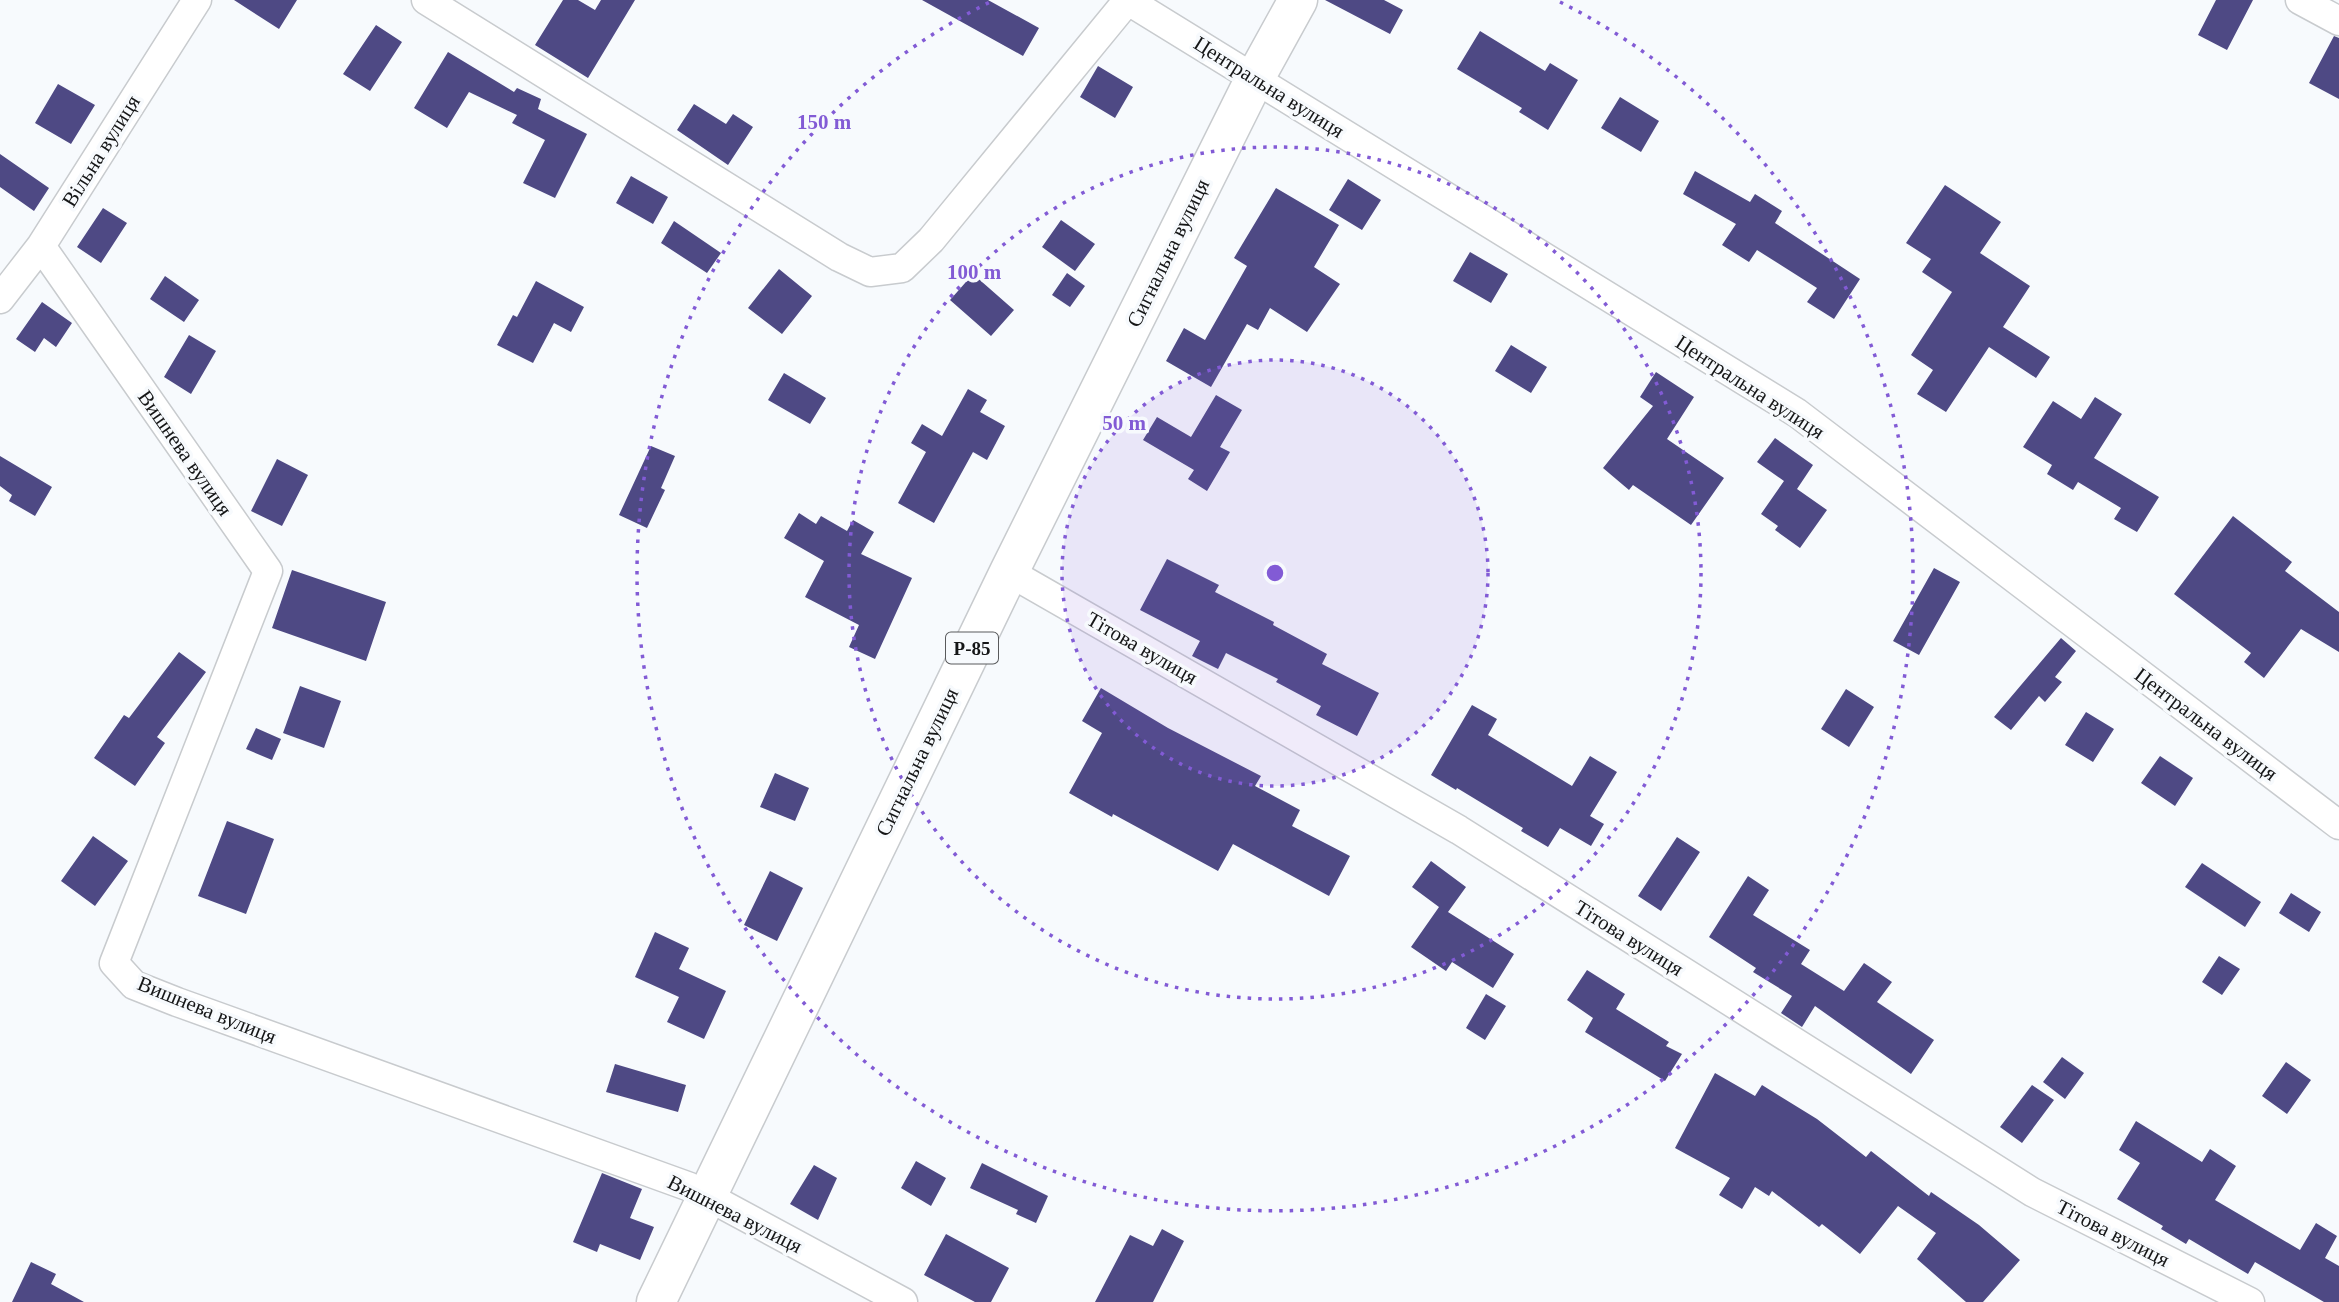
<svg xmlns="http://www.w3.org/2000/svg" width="2339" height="1302" viewBox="0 0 2339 1302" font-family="'Times New Roman',serif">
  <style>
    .building { fill: #4e4984 }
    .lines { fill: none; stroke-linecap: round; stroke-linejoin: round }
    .street-casing { stroke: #c8cbce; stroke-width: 31 }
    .primary-casing { stroke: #c8cbce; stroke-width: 41 }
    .street { stroke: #fff; stroke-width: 28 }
    .primary { stroke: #fff; stroke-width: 38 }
    .ring { fill: none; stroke: #825bd5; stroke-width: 3.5; stroke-dasharray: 3.5 7 }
    .labels { text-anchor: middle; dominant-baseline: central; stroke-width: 7; stroke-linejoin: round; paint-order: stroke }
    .shield { fill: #f7fafd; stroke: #595a5c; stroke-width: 2 }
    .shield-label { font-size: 19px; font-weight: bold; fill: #151617 }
    .street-label { font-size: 21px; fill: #151617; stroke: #f7fafd }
    .centre { fill: #825bd5; stroke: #f7fafd; stroke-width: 3.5 }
    .ring-label { font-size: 21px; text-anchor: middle; font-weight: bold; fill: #825bd5; stroke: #f7fafd; stroke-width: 7; stroke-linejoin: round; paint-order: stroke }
  </style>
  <rect width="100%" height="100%" fill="#f7fafd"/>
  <path class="building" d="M234,0H297L279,29Z
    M563,0H578L595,10L601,0H635L588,78L535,45Z
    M922,0H988L1039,28L1023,56Z
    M1325,0H1384L1403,10L1390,34Z
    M2216,0H2253L2227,50L2198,35Z
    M376,25L402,42L370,91L343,74Z
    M1480,31L1545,71L1550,63L1578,80L1548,130L1519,112L1522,108L1457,69Z
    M2334,36L2339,38V99L2309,83Z
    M448,52L514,92L517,88L541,99L538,109L587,134L555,198L523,183L545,140L512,123L517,115L469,92L447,128L414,108Z
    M1098,66L1133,87L1115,118L1080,97Z
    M58,84L95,105L71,144L35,123Z
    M1620,97L1659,121L1641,152L1601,128Z
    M694,104L726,124L733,114L753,127L728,165L677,130Z
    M0,154L49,188L34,211L0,187Z
    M1695,171L1750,202L1755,194L1782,211L1775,223L1860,279L1834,319L1807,302L1817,288L1757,250L1749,262L1722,245L1736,224L1683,194Z
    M631,176L668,197L653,224L616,203Z
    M1348,179L1381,200L1362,230L1329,210Z
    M1945,185L2001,222L1980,253L2030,286L2003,327L2050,357L2036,378L1989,347L1946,412L1917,394L1933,370L1911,355L1952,292L1922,272L1931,259L1906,243Z
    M1276,188L1339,225L1314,267L1340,284L1307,332L1270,308L1258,330L1247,324L1211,387L1166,361L1184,328L1205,340L1247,266L1234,258Z
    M103,208L127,223L101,263L77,247Z
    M1061,220L1095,244L1075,271L1042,247Z
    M674,221L721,253L707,273L661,243Z
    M1470,252L1508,274L1491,303L1453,281Z
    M779,269L812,296L782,334L748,308Z
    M1067,273L1085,286L1070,307L1052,295Z
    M973,274L1014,310L991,336L950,300Z
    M165,276L199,300L184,322L150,299Z
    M536,281L584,307L571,332L554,323L533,363L497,345L513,315L517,317Z
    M42,302L72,323L56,347L44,338L35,352L16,339Z
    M189,335L216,351L191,394L164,377Z
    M1511,345L1547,367L1531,393L1495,371Z
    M1656,372L1694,397L1667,439L1724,478L1691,525L1633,485L1629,490L1603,468L1653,406L1640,397Z
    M784,373L826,398L810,424L768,400Z
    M968,389L987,400L980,412L1005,426L987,460L973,452L934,523L898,503L926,452L911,443L922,424L942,436Z
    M1216,395L1242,410L1220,447L1230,452L1207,491L1188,479L1194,470L1143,440L1157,417L1191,437Z
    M2095,397L2122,414L2094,458L2159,497L2137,532L2114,519L2121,508L2078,482L2073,490L2047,474L2052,465L2023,447L2053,401L2081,419Z
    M1775,438L1813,465L1797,489L1827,510L1800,548L1775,530L1778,526L1761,514L1784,481L1757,462Z
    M651,446L675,456L661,488L665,490L647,528L619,515Z
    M0,456L52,487L35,516L9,501L12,495L0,486Z
    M277,459L308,475L282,526L251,511Z
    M799,513L816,524L821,516L847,531L853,520L874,532L861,554L912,578L875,659L849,647L859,625L805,597L824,561L784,538Z
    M2233,516L2292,562L2285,571L2339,612V652L2301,629L2264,678L2244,662L2251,653L2174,594Z
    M1167,559L1219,585L1215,592L1274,622L1273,625L1327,654L1322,664L1379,693L1357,736L1316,715L1321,706L1276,682L1278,679L1226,653L1218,669L1192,656L1200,641L1140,610Z
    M1934,568L1960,582L1919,655L1893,641Z
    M292,570L386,602L366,661L272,628Z
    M2061,638L2076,651L2055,677L2062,682L2045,702L2039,696L2011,730L1994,717Z
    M179,652L206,672L157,737L165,743L135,786L94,758L124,715L129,718Z
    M300,686L341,701L324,748L283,733Z
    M1101,688L1168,728L1261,776L1255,786L1300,810L1292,826L1350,856L1329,896L1233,844L1218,871L1113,814L1112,817L1069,793L1102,733L1082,721Z
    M1846,689L1874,707L1849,747L1821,729Z
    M1472,705L1497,719L1488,735L1572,786L1590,756L1617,772L1590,816L1604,824L1591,846L1560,828L1548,847L1521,831L1523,828L1457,788L1456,790L1431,775Z
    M2086,712L2114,729L2093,762L2065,745Z
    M256,728L281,739L272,760L246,749Z
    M2160,756L2193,778L2175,806L2141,783Z
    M775,773L809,788L795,821L760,807Z
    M227,821L274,839L246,914L198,896Z
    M93,836L128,861L95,906L61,881Z
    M1677,837L1700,852L1661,911L1638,896Z
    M1431,861L1466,887L1448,912L1514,954L1493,988L1452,962L1446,971L1411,947L1439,907L1412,887Z
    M2202,863L2261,902L2245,927L2185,887Z
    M770,871L803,888L777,941L744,925Z
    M1748,876L1769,890L1753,915L1810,950L1801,964L1844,991L1864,963L1892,982L1877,1002L1934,1040L1911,1074L1815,1006L1802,1027L1781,1013L1792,996L1753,972L1756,968L1709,937Z
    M2291,893L2321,912L2309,932L2279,913Z
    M655,932L689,948L679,969L726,991L704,1039L667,1022L679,997L635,977Z
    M2219,956L2240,969L2222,995L2202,982Z
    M1587,970L1625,994L1616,1009L1669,1042L1666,1046L1682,1054L1665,1081L1585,1032L1593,1018L1567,1000Z
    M1486,994L1506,1006L1485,1040L1466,1028Z
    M2062,1057L2084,1073L2065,1099L2043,1082Z
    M2286,1062L2311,1080L2287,1114L2262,1096Z
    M615,1064L686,1085L678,1112L606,1092Z
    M1715,1073L1755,1096L1762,1085L1817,1119L1866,1157L1871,1151L1929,1196L1931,1192L1979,1225L2020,1260L1983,1302H1966L1917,1259L1936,1233L1898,1206L1860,1254L1822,1224L1819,1227L1772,1191L1769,1196L1755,1187L1742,1209L1719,1195L1730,1178L1675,1148Z
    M2032,1085L2054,1100L2022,1143L2000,1127Z
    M2136,1121L2202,1162L2210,1149L2236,1166L2215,1200L2300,1250L2316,1223L2337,1236L2325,1258L2339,1266V1302H2324L2255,1262L2248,1274L2189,1239L2186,1244L2161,1229L2163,1226L2117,1199L2140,1163L2119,1150Z
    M916,1161L946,1178L931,1206L901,1188Z
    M982,1163L1048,1196L1036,1223L1016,1214L1018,1210L970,1188Z
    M814,1165L837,1178L818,1220L790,1204Z
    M602,1173L642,1189L630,1218L654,1227L640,1260L600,1244L597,1252L573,1242Z
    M1162,1229L1184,1241L1153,1302H1095L1130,1235L1153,1246Z
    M946,1234L1009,1268L991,1302H975L924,1275Z
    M31,1262L56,1274L51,1284L84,1302H12Z"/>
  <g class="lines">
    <defs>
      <path id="street" d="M426,0L839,257L870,272L902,268L931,240L1128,0
        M1127,0L1797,413L2339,825
        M2300,0L2339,21
        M41,246L268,571L114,963L134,985L177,1002L690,1187L903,1302
        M0,299L41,246L197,0
        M1009,572L1459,830L2032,1192L2250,1302"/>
      <path id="primary" d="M656,1302L1009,572L1255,78L1298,0"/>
    </defs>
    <use href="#street" class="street-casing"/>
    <use href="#primary" class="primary-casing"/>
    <use href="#street" class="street"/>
    <use href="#primary" class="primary"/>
  </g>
  <circle cx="1275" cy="573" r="213" fill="#825bd5" fill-opacity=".12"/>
  <g class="ring">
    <circle cx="1275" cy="573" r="213"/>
    <circle cx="1275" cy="573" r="426"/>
    <path d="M1560 2A638 638 0 1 1 990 2"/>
  </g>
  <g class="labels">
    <rect class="shield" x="946" y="632.5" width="52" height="31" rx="5"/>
    <g class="shield-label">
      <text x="972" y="648">Р-85</text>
    </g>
    <g class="street-label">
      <text transform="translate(1269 87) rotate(32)">Центральна вулиця</text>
      <text transform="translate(101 151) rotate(-58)">Вільна вулиця</text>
      <text transform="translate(1168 253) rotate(-64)">Сигнальна вулиця</text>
      <text transform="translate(1750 387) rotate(33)">Центральна вулиця</text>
      <text transform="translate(185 453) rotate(55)">Вишнева вулиця</text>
      <text transform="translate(1142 648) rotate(30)">Тітова вулиця</text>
      <text transform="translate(2206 724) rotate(37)">Центральна вулиця</text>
      <text transform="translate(917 762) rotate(-64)">Сигнальна вулиця</text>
      <text transform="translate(1629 938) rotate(32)">Тітова вулиця</text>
      <text transform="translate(207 1010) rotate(22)">Вишнева вулиця</text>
      <text transform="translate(735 1214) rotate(27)">Вишнева вулиця</text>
      <text transform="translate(2113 1233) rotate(27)">Тітова вулиця</text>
    </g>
  </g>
  <circle cx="1275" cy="573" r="10" class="centre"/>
  <g class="ring-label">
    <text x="824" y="129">150 m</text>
    <text x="974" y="279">100 m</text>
    <text x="1124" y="430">50 m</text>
  </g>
</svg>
